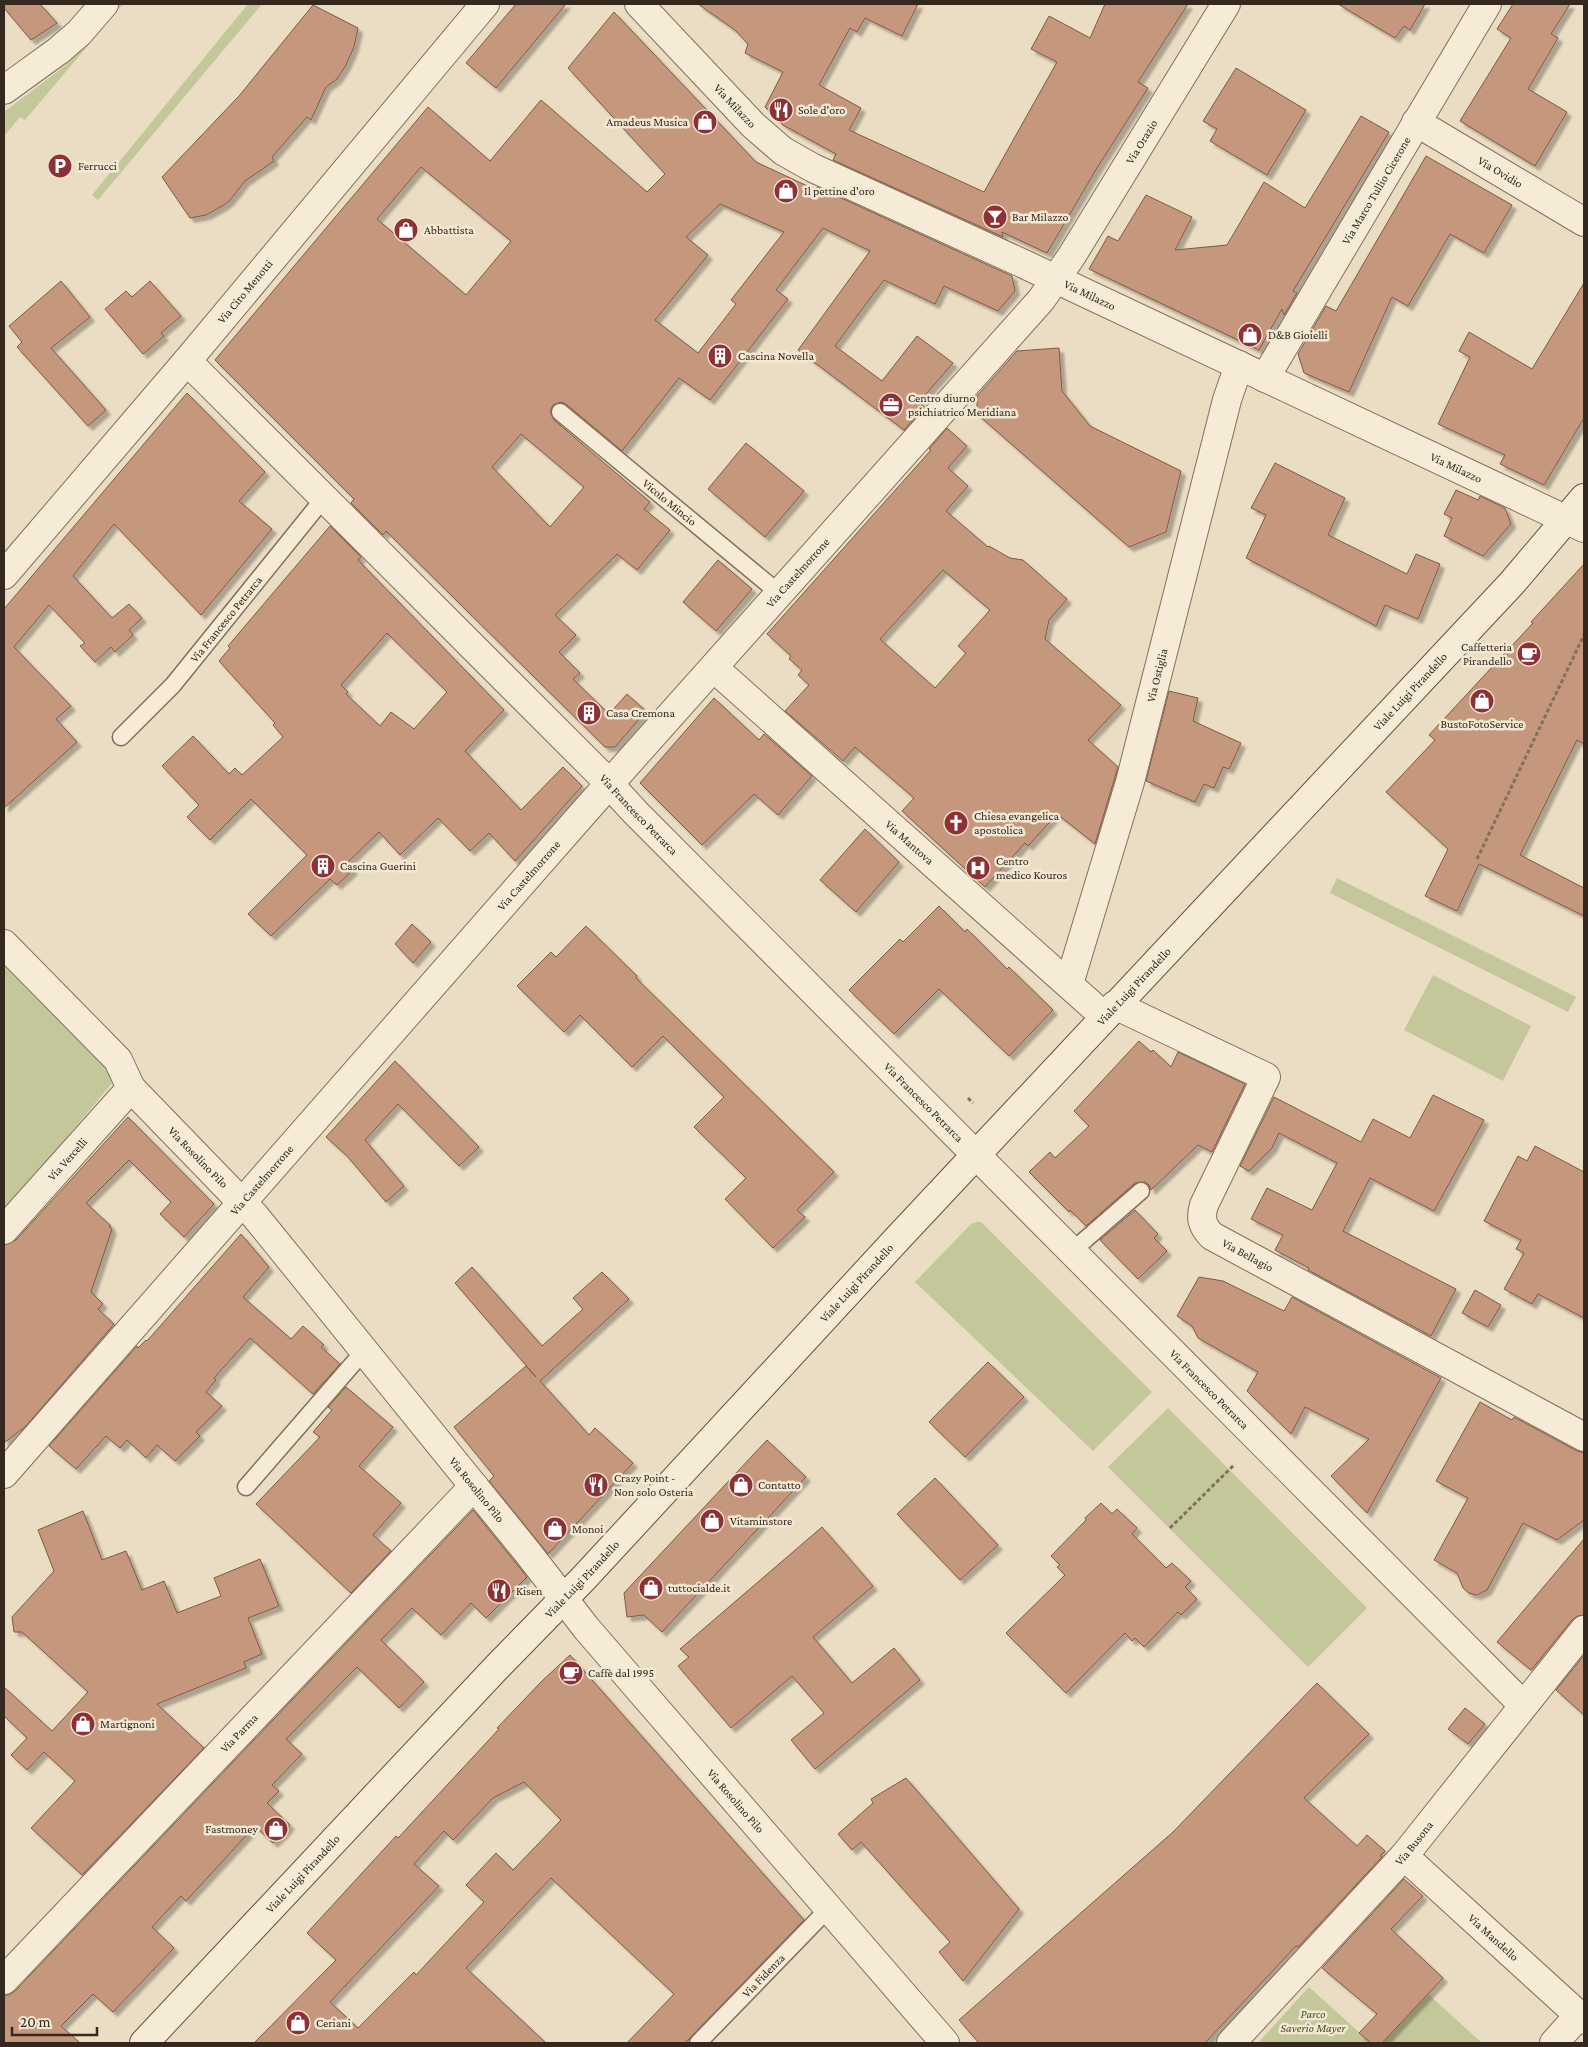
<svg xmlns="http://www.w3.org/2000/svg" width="1588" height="2047" viewBox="0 0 1588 2047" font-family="'Crimson Pro',serif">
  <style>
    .green { fill: #c4c799 }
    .building { fill: #c5977d; stroke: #805944; fill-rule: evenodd; filter: url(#shadow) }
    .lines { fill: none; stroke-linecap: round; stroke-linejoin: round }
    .lane-casing { stroke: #836f5c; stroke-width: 19 }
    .street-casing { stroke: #836f5c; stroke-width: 30 }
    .secondary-casing { stroke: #65503f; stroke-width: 30 }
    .path { stroke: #836f5c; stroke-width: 3; stroke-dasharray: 4 2.5; stroke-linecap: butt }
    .lane { stroke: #f6ebd6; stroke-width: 16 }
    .street { stroke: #f6ebd6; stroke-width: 28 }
    .secondary { stroke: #f6ebd6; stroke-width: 28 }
    .labels { text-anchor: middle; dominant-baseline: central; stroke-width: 5; stroke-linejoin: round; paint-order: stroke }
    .street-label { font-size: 12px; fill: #34281f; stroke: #f2e8d3 }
    .poi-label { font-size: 12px; fill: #34281f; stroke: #f2e8d3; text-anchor: start }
    .park-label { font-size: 12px; font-style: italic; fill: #474f27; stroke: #f2e8d3 }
  </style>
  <defs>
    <filter id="shadow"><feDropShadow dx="4.5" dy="4.5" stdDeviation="1" flood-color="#0004"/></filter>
  </defs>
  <rect width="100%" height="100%" fill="#eaddc4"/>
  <path class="green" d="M118,4H123L25,120L20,117L4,136V112L66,65Z
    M248,4H262L98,200L92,195Z
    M1337,878L1576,997L1568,1012L1330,893Z
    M4,956L110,1063L113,1082L4,1213Z
    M1433,975L1531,1026L1503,1081L1404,1030Z
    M977,1222H981L1152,1392L1093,1451L915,1282L971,1224Z
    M1168,1408L1367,1608L1308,1667L1108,1467Z
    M1309,1987L1371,2043H1258Z
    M1428,1994L1482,2043H1382Z"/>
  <path class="building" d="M4,4H40L57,23L31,40L4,8Z
    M516,4H566L496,88L466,63Z
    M698,4H918L902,36L865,18L857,32L850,28L819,85L861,108L849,130L984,192L1057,62L1031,49L1049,16L1090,38L1105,4H1188L1138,82L1148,88L1097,168L1047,253L1002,232L1003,237L833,160L836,154L783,125L765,107L783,72L745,53L748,44L735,30Z
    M1338,4H1425L1410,30L1404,26L1395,38Z
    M1513,4H1570L1551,34L1558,38L1528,89L1567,112L1535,166L1460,121L1511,38L1497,29Z
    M313,5L358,28L354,47L346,65L337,79L326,87L311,120L307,117L272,157L274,161L245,181L230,200L224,205L206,215L190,218L162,177L239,96Z
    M614,12L756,162L816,190L817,187L1012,276L1015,291L998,311L944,286L935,304L884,280L874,293L835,346L882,381L917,336L953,363L919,402L924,407L904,430L798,350L870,251L823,228L776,290L788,299L710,400L679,378L622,451L566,404L561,402L553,405L550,411L554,420L650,502L644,509L670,530L637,570L617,554L555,615L576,635L559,652L580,673L573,679L609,714L627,694L646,711L615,747H605L386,531L383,535L351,503L354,499L215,360L428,107L490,161L541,100L647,192L665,174L568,68ZM421,167L511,241L466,295L377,219ZM720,204L784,232L731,300L736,304L698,353L655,320L708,255L686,237ZM521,434L584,487L550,527L492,467Z
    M1236,68L1306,110L1267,175L1210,141L1217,129L1203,121Z
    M1361,116L1389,132L1293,291L1297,293L1284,315L1282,309L1259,350L1089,269L1108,236L1118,241L1146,195L1192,217L1175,250L1227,245L1264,182L1305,208Z
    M1426,156L1512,205L1484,253L1450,234L1408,306L1392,297L1349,392L1304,373L1298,354L1326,306L1336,311Z
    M61,281L90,317L51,348L106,410L88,426L17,347L22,342L9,326Z
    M150,281L181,316L161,333L164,336L143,354L105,309L126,291L132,297Z
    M1584,283V418L1544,485L1500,464L1505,455L1438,424L1470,357L1459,351L1469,332L1532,369Z
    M1059,348L1062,391L1090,426L1181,471L1166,532L1129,547L977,414V396L1017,351Z
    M187,393L265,472L239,501L272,529L201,615L114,524L73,576L112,618L129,604L142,618L129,630L133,635L115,652L111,647L95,662L80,646L85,643L49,605L14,647L71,706L56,719L77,742L4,808V609Z
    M947,428L967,446L948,468L968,486L946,511L988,547L989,546L1010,558L1023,560L1067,599L1049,620L1045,639L1121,705L1088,740L1118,767L1095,844L1057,814L1028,846L1025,843L985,887L902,811L914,798L855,747L843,761L785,711L809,685L798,675L802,670L789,659L791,656L767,634L931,450L929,449ZM943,570L990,610L958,646L966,653L935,688L880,639Z
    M746,443L804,491L765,537L708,489Z
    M1275,463L1345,498L1328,535L1407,574L1416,554L1440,564L1418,619L1385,605L1376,626L1246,558L1266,515L1251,508Z
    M1456,490L1478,500L1480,496L1505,508L1511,524L1483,556L1444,536L1452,518L1444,514Z
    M330,526L361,557L358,560L504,710L465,751L521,810L563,767L582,786L515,861L489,833L470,851L438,818L400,855L379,832L347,863L353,870L337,885L330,879L271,936L248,914L307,855L251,799L210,840L187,817L199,805L162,766L193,736L229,774L235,768L242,775L283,737L273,725L275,723L219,661L230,648L228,646ZM387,633L447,692L414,729L391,712L380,726L346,694L348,692L341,685Z
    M718,560L752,589L716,631L683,602Z
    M1584,564V744L1577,740L1520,855L1584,888V916L1479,864L1457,911L1425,896L1448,849L1386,792L1435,740L1429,735L1533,623L1531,622Z
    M1169,691L1198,698L1193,721L1241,743L1229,769L1223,767L1214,788L1204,784L1195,802L1146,781Z
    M714,698L759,740L764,734L812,776L778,815L754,794L702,845L640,783Z
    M865,829L899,862L856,912L820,880Z
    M939,906L965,932L967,929L1007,969L1009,967L1053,1010L1009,1056L939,989L894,1034L849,990L900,939L903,942Z
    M412,924L431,942L413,963L395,944Z
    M586,926L637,976L636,978L834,1172L797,1210L805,1217L773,1248L725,1199L746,1178L694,1127L724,1097L663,1036L632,1067L580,1015L564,1032L517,986L551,952L556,957Z
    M1139,1041L1151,1052L1153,1050L1171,1067L1178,1052L1245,1084L1212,1152L1198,1145L1151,1190L1149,1185L1145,1182L1135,1183L1086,1226L1070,1210L1069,1212L1029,1172L1050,1152L1055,1158L1089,1126L1074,1111Z
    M395,1061L479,1147L459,1166L398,1104L365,1140L404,1186L386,1202L347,1156L326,1137Z
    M1433,1095L1484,1120L1434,1211L1370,1178L1343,1231L1456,1289L1431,1336L1308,1270L1309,1268L1275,1250L1283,1235L1251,1219L1267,1188L1312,1210L1337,1163L1279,1133L1272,1148L1249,1171L1240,1166L1274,1097L1361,1142L1373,1119L1410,1138Z
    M128,1117L214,1204L184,1237L160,1214L171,1202L129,1160L86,1203L111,1226L109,1227L112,1229L91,1292L103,1304L98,1309L114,1324L26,1426L4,1443V1245L16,1240Z
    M1535,1146L1584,1172V1318L1538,1294L1532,1304L1504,1289L1524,1253L1516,1249L1521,1240L1484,1221L1518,1156L1527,1161Z
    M1135,1210L1158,1234L1154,1238L1167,1251L1138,1279L1100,1240Z
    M241,1234L269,1267L243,1297L291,1339L303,1326L324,1345L321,1347L340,1364L313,1394L250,1338L214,1378L216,1380L206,1392L222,1406L196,1432L200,1436L175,1461L157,1445L146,1458L127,1440L120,1448L106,1436L76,1469L49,1446L137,1346L138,1348L146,1340L147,1341Z
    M472,1267L542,1346L583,1309L573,1298L602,1272L629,1299L540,1381L589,1435L595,1428L633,1463L548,1554L489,1481L494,1476L454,1427L526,1366L536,1377L455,1283Z
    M1199,1277L1223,1281L1284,1311L1292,1297L1441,1378L1367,1513L1331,1476L1369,1439L1305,1407L1291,1434L1247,1391L1258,1372L1198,1338L1192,1326L1177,1316Z
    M1475,1290L1501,1305L1488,1327L1462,1313Z
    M988,1362L1024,1397L965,1457L929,1422Z
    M346,1387L393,1427L359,1466L401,1503L373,1535L391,1551L351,1593L256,1504L320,1437L313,1432L332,1410L328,1407Z
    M1480,1402L1512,1420L1514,1417L1577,1451L1584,1453V1520L1557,1540L1523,1523L1487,1590L1477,1595L1469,1593L1463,1588L1457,1573L1434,1560L1468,1498L1436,1481Z
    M767,1440L806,1477L662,1632L644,1615L627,1617L624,1593Z
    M935,1478L998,1545L960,1580L897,1514Z
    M1101,1503L1112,1514L1117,1509L1137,1528L1132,1534L1166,1568L1172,1563L1191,1581L1185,1587L1197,1599L1181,1615L1178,1612L1144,1647L1135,1638L1132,1641L1125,1633L1066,1693L1006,1633L1065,1575L1057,1567L1060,1565L1051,1556L1086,1520L1085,1518Z
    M473,1510L527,1577L486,1618L471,1603L441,1635L412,1608L381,1640L424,1682L399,1708L357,1667L286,1739L302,1754L272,1785L279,1791L267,1803L290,1825L282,1835L273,1843L255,1826L186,1901L181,1896L152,1927L174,1948L113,2012L93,1994L61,2026L80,2043H4V1995H9L15,1991Z
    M83,1511L102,1560L126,1551L142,1590L164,1581L177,1613L221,1596L214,1578L260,1559L279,1606L248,1618L262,1654L244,1662L246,1668L157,1704L204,1748L82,1875L31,1828L75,1781L44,1752L27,1770L11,1755L27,1738L4,1716V1687L52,1731L88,1692L22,1632H14L12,1617L54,1571L38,1530Z
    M822,1527L873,1586L813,1637L852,1683L894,1648L920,1680L815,1769L791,1740L824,1713L792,1676L731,1728L678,1666L689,1657L680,1649Z
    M1584,1539V1615L1578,1616L1572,1620L1531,1670L1497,1642Z
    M570,1655L804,1920L685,2043H627L674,1994L551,1878L466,1968L546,2043H254L336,1960L307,1933L396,1836L398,1838L499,1729L497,1728L542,1681ZM524,1782L561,1820L513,1870L496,1853L466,1885L484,1902L416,1975L414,1972L358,2028L330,2002L439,1886L414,1864L444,1831L453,1840L493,1798Z
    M1584,1655V1715L1556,1690Z
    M1317,1683L1369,1734L1304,1798L1357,1846L1367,1835L1385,1851L1380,1856L1382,1857L1298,1947L1296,1946L1205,2043H979L959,2020L1173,1832Z
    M1465,1708L1485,1724L1468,1744L1448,1729Z
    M906,1778L1019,1909L963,1981L939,1952L950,1942L861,1842L852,1850L838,1834L873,1803L871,1799Z
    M1404,1879L1423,1896L1391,1929L1443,1978L1382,2043H1371L1359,2033L1377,2014L1322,1968Z"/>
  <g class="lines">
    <defs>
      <g id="lane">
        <path id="s1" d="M560,412L779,593"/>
        <path id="s2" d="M121,737L173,685L324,498"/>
        <path d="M1071,1252L1141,1191"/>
        <path d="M246,1487L364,1351"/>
        <path id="s3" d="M698,2043L829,1908"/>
      </g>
      <g id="street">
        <path id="s4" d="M639,4L753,125L783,151L813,168L1026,265L1584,528"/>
        <path d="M4,90L58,51L79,33L104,4"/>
        <path id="s5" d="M1416,122L1584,222"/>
        <path id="s6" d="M187,361L600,774L635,812L1523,1705"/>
        <path id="s7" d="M1265,378L1487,4"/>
        <path id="s8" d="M4,575L187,361L485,4"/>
        <path id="s9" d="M714,668L1105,1017"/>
        <path id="s10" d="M4,944L118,1060L131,1088L255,1216L528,1553L587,1629L945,2043"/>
        <path id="s11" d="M1069,984L1130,782L1227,400L1239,365"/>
        <path id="s12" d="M1115,1005L1266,1077L1204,1205C1200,1218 1202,1226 1212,1236L1584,1437"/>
        <path id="s13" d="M4,1230L131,1088"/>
        <path id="s14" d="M4,1474L586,810L1041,300L1071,257L1226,4"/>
        <path id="s15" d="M1404,1856L1584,2020"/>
        <path id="s16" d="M4,1980L474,1486"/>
        <path id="s17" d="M1231,2043L1404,1856L1584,1630"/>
        <path d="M1554,2043L1579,2015"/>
      </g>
      <g id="secondary">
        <path id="s18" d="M144,2043L497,1667L583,1579L899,1237L1512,583L1584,498"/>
      </g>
    </defs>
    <use href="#lane" class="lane-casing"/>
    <use href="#street" class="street-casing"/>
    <use href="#secondary" class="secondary-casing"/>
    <path class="path" d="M1477,859L1584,635
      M968,1098L973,1103
      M1170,1528L1235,1464"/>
    <use href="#lane" class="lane"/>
    <use href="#street" class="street"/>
    <use href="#secondary" class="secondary"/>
  </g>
  <defs>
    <symbol id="restaurant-disc" viewBox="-11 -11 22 22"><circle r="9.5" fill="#8d3136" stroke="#f2e8d3"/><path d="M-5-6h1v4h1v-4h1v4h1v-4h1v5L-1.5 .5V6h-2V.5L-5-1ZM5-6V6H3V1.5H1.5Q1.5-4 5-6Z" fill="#fff"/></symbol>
    <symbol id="shop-disc" viewBox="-11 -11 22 22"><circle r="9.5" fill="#8d3136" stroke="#f2e8d3"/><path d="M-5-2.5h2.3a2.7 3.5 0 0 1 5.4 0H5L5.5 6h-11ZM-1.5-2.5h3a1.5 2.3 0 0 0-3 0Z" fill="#fff"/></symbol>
    <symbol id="parking-disc" viewBox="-11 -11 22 22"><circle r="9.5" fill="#8d3136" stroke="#f2e8d3"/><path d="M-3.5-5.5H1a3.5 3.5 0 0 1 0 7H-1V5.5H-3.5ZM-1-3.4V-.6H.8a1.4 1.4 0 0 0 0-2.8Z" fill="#fff"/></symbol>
    <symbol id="bar-disc" viewBox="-11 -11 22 22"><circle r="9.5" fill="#8d3136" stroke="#f2e8d3"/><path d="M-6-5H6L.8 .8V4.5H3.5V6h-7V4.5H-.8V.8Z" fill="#fff"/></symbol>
    <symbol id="building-disc" viewBox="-11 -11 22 22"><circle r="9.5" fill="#8d3136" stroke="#f2e8d3"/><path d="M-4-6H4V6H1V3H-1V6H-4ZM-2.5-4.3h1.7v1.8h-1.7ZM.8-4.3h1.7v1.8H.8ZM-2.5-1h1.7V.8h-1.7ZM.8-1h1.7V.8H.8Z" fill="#fff"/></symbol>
    <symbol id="office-disc" viewBox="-11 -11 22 22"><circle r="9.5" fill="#8d3136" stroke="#f2e8d3"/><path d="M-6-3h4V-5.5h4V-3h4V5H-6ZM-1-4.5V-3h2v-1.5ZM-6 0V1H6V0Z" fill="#fff"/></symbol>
    <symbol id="cafe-disc" viewBox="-11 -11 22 22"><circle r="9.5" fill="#8d3136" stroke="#f2e8d3"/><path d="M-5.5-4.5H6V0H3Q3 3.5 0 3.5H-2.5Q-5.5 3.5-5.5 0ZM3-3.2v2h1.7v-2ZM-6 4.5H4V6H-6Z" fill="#fff"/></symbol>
    <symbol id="church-disc" viewBox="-11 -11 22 22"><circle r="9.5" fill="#8d3136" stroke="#f2e8d3"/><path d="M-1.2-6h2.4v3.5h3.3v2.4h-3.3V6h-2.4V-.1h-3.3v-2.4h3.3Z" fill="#fff"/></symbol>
    <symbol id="hospital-disc" viewBox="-11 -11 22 22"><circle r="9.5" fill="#8d3136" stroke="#f2e8d3"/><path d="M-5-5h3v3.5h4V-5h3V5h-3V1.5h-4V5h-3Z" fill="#fff"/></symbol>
  </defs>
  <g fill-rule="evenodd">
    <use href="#restaurant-disc" x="767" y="96" width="28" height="28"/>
    <use href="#shop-disc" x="691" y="108" width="28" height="28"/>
    <use href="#parking-disc" x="46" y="152" width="28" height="28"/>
    <use href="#shop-disc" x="772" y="177" width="28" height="28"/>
    <use href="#bar-disc" x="981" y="203" width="28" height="28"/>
    <use href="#shop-disc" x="392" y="216" width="28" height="28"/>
    <use href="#shop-disc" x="1236" y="321" width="28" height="28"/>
    <use href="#building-disc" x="706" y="342" width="28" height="28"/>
    <use href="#office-disc" x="877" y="391" width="28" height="28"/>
    <use href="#cafe-disc" x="1515" y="640" width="28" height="28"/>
    <use href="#shop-disc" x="1468" y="687" width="28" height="28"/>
    <use href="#building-disc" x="575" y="699" width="28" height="28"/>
    <use href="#church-disc" x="942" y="809" width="28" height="28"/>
    <use href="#building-disc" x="309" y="852" width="28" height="28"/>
    <use href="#hospital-disc" x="964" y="854" width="28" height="28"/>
    <use href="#restaurant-disc" x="582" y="1471" width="28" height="28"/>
    <use href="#shop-disc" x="727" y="1471" width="28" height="28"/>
    <use href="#shop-disc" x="698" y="1507" width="28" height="28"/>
    <use href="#shop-disc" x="541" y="1515" width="28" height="28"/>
    <use href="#shop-disc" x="637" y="1574" width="28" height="28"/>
    <use href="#restaurant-disc" x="485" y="1577" width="28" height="28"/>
    <use href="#cafe-disc" x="557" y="1659" width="28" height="28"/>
    <use href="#shop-disc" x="69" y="1710" width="28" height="28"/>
    <use href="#shop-disc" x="262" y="1815" width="28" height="28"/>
    <use href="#shop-disc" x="284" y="2009" width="28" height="28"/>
  </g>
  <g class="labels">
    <g class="street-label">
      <text stroke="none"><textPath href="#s4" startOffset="140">Via Milazzo</textPath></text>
      <text stroke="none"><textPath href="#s14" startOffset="1754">Via Orazio</textPath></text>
      <text stroke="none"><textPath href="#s5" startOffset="98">Via Ovidio</textPath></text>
      <text stroke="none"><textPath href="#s7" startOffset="218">Via Marco Tullio Cicerone</textPath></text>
      <text stroke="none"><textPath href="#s8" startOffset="372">Via Ciro Menotti</textPath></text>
      <text stroke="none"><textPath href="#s4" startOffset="545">Via Milazzo</textPath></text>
      <text stroke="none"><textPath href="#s4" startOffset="950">Via Milazzo</textPath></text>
      <text stroke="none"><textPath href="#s1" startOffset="142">Vicolo Mincio</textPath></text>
      <text stroke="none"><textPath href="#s14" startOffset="1201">Via Castelmorrone</textPath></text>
      <text stroke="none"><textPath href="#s2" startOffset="158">Via Francesco Petrarca</textPath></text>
      <text stroke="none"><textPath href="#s11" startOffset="321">Via Ostiglia</textPath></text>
      <text stroke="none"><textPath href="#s18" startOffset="1852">Viale Luigi Pirandello</textPath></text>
      <text stroke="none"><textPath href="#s6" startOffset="640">Via Francesco Petrarca</textPath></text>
      <text stroke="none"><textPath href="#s9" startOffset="262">Via Mantova</textPath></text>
      <text stroke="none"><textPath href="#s14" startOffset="796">Via Castelmorrone</textPath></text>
      <text stroke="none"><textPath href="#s18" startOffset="1448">Viale Luigi Pirandello</textPath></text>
      <text stroke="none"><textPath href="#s6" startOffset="1045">Via Francesco Petrarca</textPath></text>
      <text stroke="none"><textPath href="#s10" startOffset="290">Via Rosolino Pilo</textPath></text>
      <text stroke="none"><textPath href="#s13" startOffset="95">Via Vercelli</textPath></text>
      <text stroke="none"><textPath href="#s14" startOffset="391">Via Castelmorrone</textPath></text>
      <text stroke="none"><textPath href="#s12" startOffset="384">Via Bellagio</textPath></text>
      <text stroke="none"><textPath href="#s18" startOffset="1042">Viale Luigi Pirandello</textPath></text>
      <text stroke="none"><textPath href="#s6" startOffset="1450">Via Francesco Petrarca</textPath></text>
      <text stroke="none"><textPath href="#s10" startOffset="724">Via Rosolino Pilo</textPath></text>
      <text stroke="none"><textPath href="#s18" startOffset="638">Viale Luigi Pirandello</textPath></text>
      <text stroke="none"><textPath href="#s16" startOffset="341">Via Parma</textPath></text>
      <text stroke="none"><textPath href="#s10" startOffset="1129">Via Rosolino Pilo</textPath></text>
      <text stroke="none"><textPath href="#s17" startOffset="271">Via Busona</textPath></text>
      <text stroke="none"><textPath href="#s18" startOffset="232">Viale Luigi Pirandello</textPath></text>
      <text stroke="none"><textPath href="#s15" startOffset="121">Via Mandello</textPath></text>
      <text stroke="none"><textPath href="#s3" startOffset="94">Via Fidenza</textPath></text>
    </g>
    <g class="poi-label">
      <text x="798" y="110">Sole d'oro</text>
      <text x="688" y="122" text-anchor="end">Amadeus Musica</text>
      <text x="78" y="166">Ferrucci</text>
      <text x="804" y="191">Il pettine d'oro</text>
      <text x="1012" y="217">Bar Milazzo</text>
      <text x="424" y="230">Abbattista</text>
      <text x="1268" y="335">D&amp;B Gioielli</text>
      <text x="738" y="356">Cascina Novella</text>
      <text x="908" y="398">Centro diurno<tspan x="908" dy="14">psichiatrico Meridiana</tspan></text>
      <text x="1512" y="647" text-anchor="end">Caffetteria<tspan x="1512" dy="14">Pirandello</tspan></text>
      <text x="606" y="713">Casa Cremona</text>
      <text x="1482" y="724" text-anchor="middle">BustoFotoService</text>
      <text x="974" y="816">Chiesa evangelica<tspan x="974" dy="14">apostolica</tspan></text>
      <text x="996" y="861">Centro<tspan x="996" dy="14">medico Kouros</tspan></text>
      <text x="340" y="866">Cascina Guerini</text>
      <text x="614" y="1478">Crazy Point -<tspan x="614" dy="14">Non solo Osteria</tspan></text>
      <text x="758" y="1485">Contatto</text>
      <text x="730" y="1521">Vitaminstore</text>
      <text x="572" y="1529">Monoi</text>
      <text x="668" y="1588">tuttocialde.it</text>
      <text x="516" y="1591">Kisen</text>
      <text x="588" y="1673">Caffè dal 1995</text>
      <text x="100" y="1724">Martignoni</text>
      <text x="258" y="1829" text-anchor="end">Fastmoney</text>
      <text x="316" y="2023">Ceriani</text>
    </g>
    <g class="park-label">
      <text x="1313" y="2014">Parco<tspan x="1313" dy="14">Saverio Mayer</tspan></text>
    </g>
  </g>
  <rect width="1588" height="2047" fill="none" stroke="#34281f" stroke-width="10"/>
  <path d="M12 2027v8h85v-8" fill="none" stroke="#34281f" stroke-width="2.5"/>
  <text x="20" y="2027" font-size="15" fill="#34281f" stroke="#f2e8d3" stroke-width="4" paint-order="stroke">20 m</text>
</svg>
